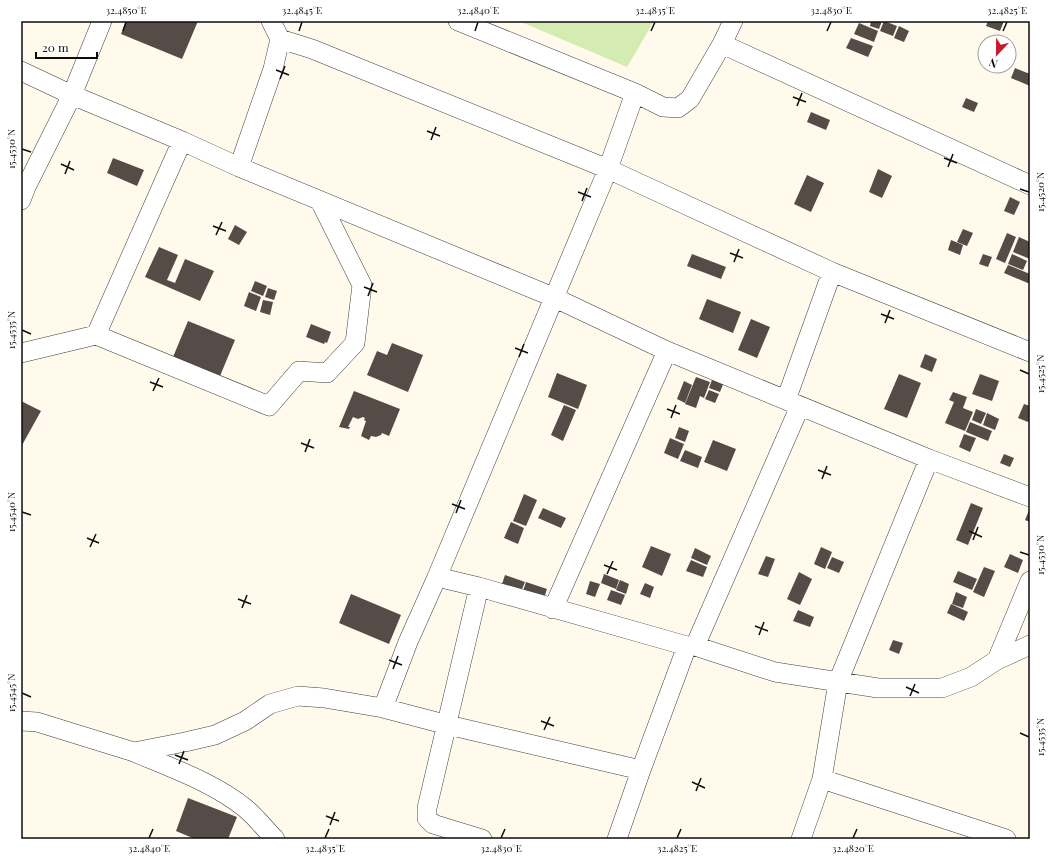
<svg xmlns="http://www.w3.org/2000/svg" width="1051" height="860" viewBox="0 0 1051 860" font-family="'Playfair Display',serif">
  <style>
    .green { fill: #d4ecb2 }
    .building { fill: #554c48 }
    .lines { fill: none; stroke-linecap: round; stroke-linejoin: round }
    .minor-casing { stroke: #3f3f3f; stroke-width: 20 }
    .minor { stroke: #fff; stroke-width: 19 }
    .ticks { fill: none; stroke: #0c0c0c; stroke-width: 1.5 }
    .neatline { fill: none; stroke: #0c0c0c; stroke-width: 1.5 }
    .ticks-label { font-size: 10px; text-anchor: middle; fill: #0c0c0c }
  </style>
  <rect width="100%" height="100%" fill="#fffaeb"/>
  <path class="green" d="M519,21H654L627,67Z"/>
  <path class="building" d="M126,21H198L182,59L121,34Z
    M871,21H882L879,29L870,26Z
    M884,21L897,26L893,36L880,31Z
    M988,21H1004L1000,31L986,26Z
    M859,23L878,31L874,42L854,34Z
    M899,26L909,31L904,42L894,38Z
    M851,38L873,46L868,57L846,48Z
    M1015,68L1030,74V86L1011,78Z
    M966,98L978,103L974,112L962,107Z
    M811,112L830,120L826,130L807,122Z
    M113,158L144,170L137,186L107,173Z
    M878,169L892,176L882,198L869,192Z
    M807,175L824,183L811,212L794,204Z
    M1010,197L1020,202L1014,215L1004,211Z
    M235,225L247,232L239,245L228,239Z
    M963,229L973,233L967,246L957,242Z
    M1007,233L1016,237L1005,263L996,259Z
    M1019,237L1030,242V259L1013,252Z
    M951,240L963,245L960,255L948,250Z
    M159,247L178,255L167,280L175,283L185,259L214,271L200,301L145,277Z
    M692,254L726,267L721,279L687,266Z
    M983,254L992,257L988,267L979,264Z
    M1012,254L1027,261L1023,270L1008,264Z
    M1008,265L1030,274V284L1004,273Z
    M255,281L267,286L263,296L251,291Z
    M268,288L277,291L274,300L265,297Z
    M249,292L261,297L256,311L244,306Z
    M707,299L741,312L733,333L699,319Z
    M263,300L273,302L270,315L260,312Z
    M751,319L770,327L757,358L738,350Z
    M188,321L235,340L220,376L173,357Z
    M311,324L331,332L327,343L325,342L324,344L306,337Z
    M392,343L423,355L408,392L367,375L377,351L387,355Z
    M925,354L937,359L932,372L920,367Z
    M557,373L587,385L578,409L548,397Z
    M899,374L921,383L907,418L884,409Z
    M980,374L999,381L992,401L972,394Z
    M696,377L710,382L704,398L700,396L696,408L685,404Z
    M713,377L724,382L720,392L709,388Z
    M684,381L692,385L685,403L677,399Z
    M709,390L719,394L715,403L705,399Z
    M354,391L400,409L389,436L382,433L381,435L376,437L371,436L369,440L361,436L366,421L364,420L365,418L363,417L358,419L353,417L348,427H350L349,429L339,427Z
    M953,392L967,397L963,408L973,412L965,431L945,423L954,402L949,400Z
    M21,401L41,411L21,447Z
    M1024,404L1030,406V418L1028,422L1018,418Z
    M564,405L576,410L563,441L551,435Z
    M976,409L986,413L981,424L972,420Z
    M987,413L999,419L995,430L983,425Z
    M970,422L992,431L988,441L966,432Z
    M679,427L689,431L685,442L675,438Z
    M964,434L976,438L970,452L959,447Z
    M670,438L684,444L678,459L664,453Z
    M713,440L736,449L727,471L704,462Z
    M685,450L702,457L698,468L680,461Z
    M1004,454L1014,458L1010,467L1000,463Z
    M524,494L537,500L526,526L513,521Z
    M971,503L983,508L968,545L956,540Z
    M543,508L566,518L561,528L538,518Z
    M1030,508V522L1025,520Z
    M511,522L524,528L518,544L504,538Z
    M651,546L671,554L662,576L642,567Z
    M821,547L832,552L825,569L814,564Z
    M695,548L711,556L707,565L691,558Z
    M1010,554L1023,560L1018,573L1004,567Z
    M766,556L775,559L768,577L758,574Z
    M832,557L844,562L839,573L827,568Z
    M691,560L707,567L703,577L686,571Z
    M984,567L995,571L984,597L973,592Z
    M958,571L977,579L972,590L953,582Z
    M799,572L812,579L800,605L787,599Z
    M604,574L619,580L616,589L601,583Z
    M505,575L525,582L520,594L501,587Z
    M620,580L629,584L626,594L616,590Z
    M590,581L600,584L595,597L586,594Z
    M526,582L547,589L543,601L522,594Z
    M645,583L654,587L650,598L640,594Z
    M611,590L625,595L621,605L607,600Z
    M956,592L967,597L963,608L952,604Z
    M351,594L401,615L389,644L339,623Z
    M951,604L968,612L964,621L947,613Z
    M798,610L814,617L810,627L793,621Z
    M893,640L903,643L899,654L889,650Z
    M188,798L237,817L228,839H195L176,831Z"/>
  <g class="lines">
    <defs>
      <path id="minor" d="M458,21L635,93L663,107L678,108L690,99L722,44L733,21
        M280,39L312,49L608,169L832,272L1030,352
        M722,44L1030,185
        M21,71L72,95L182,141L239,167L553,297L667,351L929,459L1030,497
        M239,167L273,69L280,39L271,21
        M21,200L26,187L72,95L102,21
        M96,335L269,406L299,371L327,373L355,343L362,285L320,201
        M21,353L96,335L182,141
        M786,400L832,272
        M437,577L608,169L635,93
        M479,587L427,808V818L433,824L482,839
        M553,609L667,351
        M695,646L800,406
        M997,660L1030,581
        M383,708L448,725L641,770
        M21,721L37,722L134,752L185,742L215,735L245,721L270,704L298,696L324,698L383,708L408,642L437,577L479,587L687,646H695L775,672L878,688H942L971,677L997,660L1030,645
        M134,752C171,768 213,782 245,808C256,817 265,829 275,839
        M822,779L1006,839
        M617,839L641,770L687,646
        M801,839L822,779L838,682L929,459"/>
    </defs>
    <use href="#minor" class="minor-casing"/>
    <use href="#minor" class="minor"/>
  </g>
  <path class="ticks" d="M123,31L126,22M299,31L302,22M475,31L478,22M651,31L655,22M827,31L831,22M1003,31L1007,22M276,70L289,75M280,79L285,66M793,97L806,102M797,106L802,93M427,131L440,136M431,140L436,127M22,149L31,152M944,158L957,163M61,164L74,170M948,167L953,154M65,174L70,161M1020,189L1029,192M578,192L591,197M582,201L587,188M213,226L226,231M216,235L222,222M730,253L743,258M734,262L739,249M364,287L377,292M368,296L373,283M881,314L894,319M885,323L890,310M22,330L31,334M515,348L528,353M519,357L524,344M1020,370L1029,374M150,382L163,387M153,391L159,378M667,409L680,414M671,418L676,405M301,443L314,448M305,452L310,439M818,470L831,475M822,479L827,466M452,504L465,509M22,512L31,515M456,513L461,500M969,531L982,537M87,538L99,543M973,540L978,527M90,547L96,534M1020,552L1029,555M604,565L617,570M607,574L613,561M238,599L251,604M242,608L247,595M755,626L768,631M759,635L764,622M389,660L402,665M393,669L398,656M906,687L919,693M22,693L31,697M910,696L915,684M541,721L554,726M544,730L550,717M1020,733L1029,737M175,755L188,760M179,764L184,751M692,782L705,788M696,791L701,778M326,816L339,821M330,825L335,812M149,838L153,829M325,838L329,829M501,838L505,829M677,838L681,829M853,838L857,829"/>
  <rect width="1051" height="860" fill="none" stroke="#ffffff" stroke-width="44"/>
  <g transform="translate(997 54) rotate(202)"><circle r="19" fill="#ffffff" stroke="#9e9e9e"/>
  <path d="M0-3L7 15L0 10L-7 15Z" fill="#c61a2f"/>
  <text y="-6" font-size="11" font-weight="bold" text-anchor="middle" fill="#0c0c0c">N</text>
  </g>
  <path d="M36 52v6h61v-6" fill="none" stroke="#0c0c0c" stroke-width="2"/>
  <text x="42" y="52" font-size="12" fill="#0c0c0c" stroke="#ffffff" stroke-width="3" paint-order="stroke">20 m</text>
  <rect x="22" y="22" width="1007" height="816" class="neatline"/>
  <g class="ticks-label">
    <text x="126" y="14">32.4850°E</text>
    <text x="302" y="14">32.4845°E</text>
    <text x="478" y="14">32.4840°E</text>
    <text x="655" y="14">32.4835°E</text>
    <text x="831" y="14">32.4830°E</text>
    <text x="1007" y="14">32.4825°E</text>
    <text transform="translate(11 149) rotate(-90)" y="4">15.4530°N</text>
    <text transform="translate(1040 192) rotate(-90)" y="4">15.4520°N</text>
    <text transform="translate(11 330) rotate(-90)" y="4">15.4535°N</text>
    <text transform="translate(1040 374) rotate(-90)" y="4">15.4525°N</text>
    <text transform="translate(11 512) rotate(-90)" y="4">15.4540°N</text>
    <text transform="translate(1040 555) rotate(-90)" y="4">15.4530°N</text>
    <text transform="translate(11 693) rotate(-90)" y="4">15.4545°N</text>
    <text transform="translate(1040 737) rotate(-90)" y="4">15.4535°N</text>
    <text x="149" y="852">32.4840°E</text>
    <text x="325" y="852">32.4835°E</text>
    <text x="501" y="852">32.4830°E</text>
    <text x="677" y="852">32.4825°E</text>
    <text x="853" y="852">32.4820°E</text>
  </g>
</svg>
